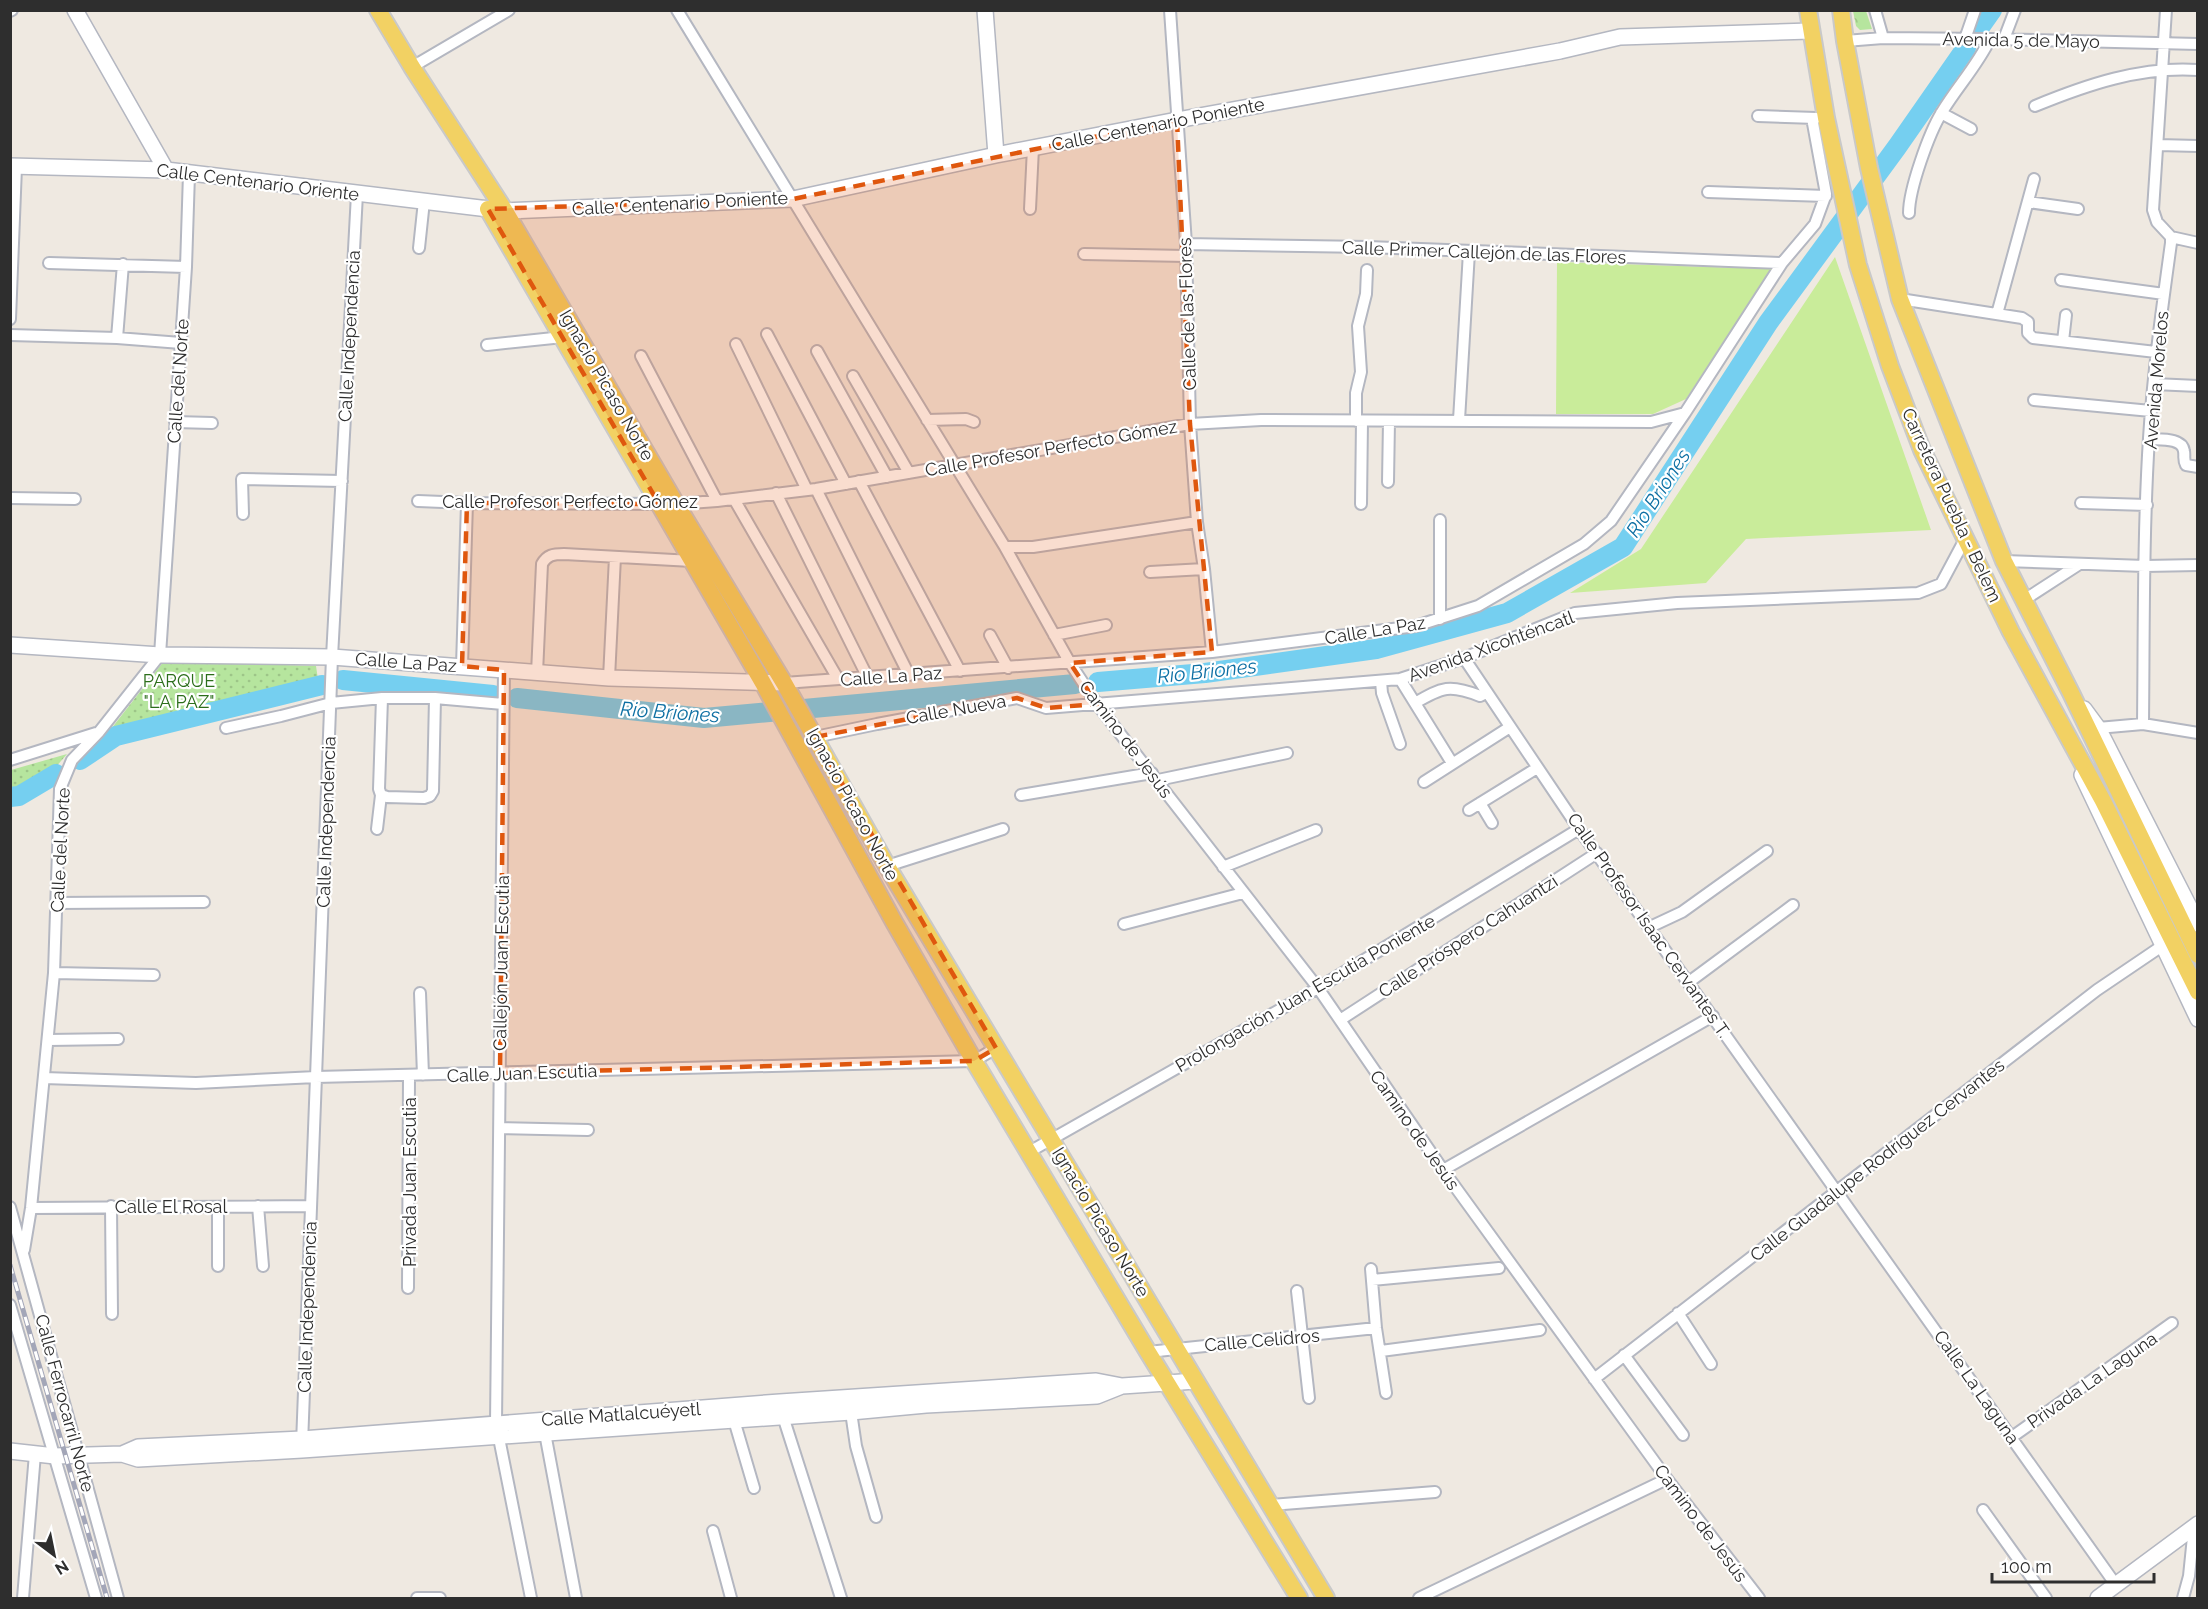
<svg xmlns="http://www.w3.org/2000/svg" width="2208" height="1609" viewBox="0 0 2208 1609" font-family="Raleway,sans-serif">
  <style>
    .forest { fill: url(#forest-crowns) }
    .park { fill: url(#park-dots) }
    .pitch { fill: #c9ec9a }
    .lines { fill: none; stroke-linecap: round; stroke-linejoin: round }
    .river { stroke: #75cff0; stroke-width: 20 }
    .street-casing { stroke: #b4b7c1; stroke-width: 14 }
    .secondary-casing { stroke: #b4b7c1; stroke-width: 18 }
    .primary-casing { stroke: #c9c9c9; stroke-width: 20 }
    .street { stroke: #fff; stroke-width: 10 }
    .secondary { stroke: #fff; stroke-width: 15 }
    .primary { stroke: #f2d163; stroke-width: 16 }
    .rail-casing { stroke: #a3a6b8; stroke-width: 5 }
    .rail { stroke: #fff; stroke-width: 3; stroke-dasharray: 9; stroke-linecap: butt }
    .marked { fill: #df570e; fill-opacity: 0.2; stroke: #df570e; stroke-width: 4.5; stroke-dasharray: 12 8; stroke-linejoin: round }
    .labels { text-anchor: middle; dominant-baseline: central; stroke-width: 4.5; stroke-linejoin: round; paint-order: stroke }
    .street-label { font-size: 18px; fill: #2e2e2e; stroke: #fff }
    .park-label { font-size: 18px; fill: #2c6e1b; stroke: #fff }
    .water-label { font-size: 20px; font-style: italic; fill: #0d6fa3; stroke: #fff }
  </style>
  <defs>
    <pattern id="forest-crowns" width="20" height="18" patternUnits="userSpaceOnUse" patternTransform="scale(1.5)"><rect width="20" height="18" fill="#b6e59e"/><path d="M2 6a3 3 0 1 1 6 0M12 15a3 3 0 1 1 6 0" fill="none" stroke="#9dc588"/></pattern>
    <pattern id="park-dots" width="8" height="8" patternUnits="userSpaceOnUse" patternTransform="scale(1.5)"><rect width="8" height="8" fill="#b6e59e"/><path d="M2 2h.1M6 6h.1" fill="none" stroke="#9dc588" stroke-width="1.8" stroke-linecap="round"/></pattern>
  </defs>
  <rect width="100%" height="100%" fill="#efe9e1"/>
  <path class="forest" d="M1853,11H1866L1872,29L1860,30L1856,26Z"/>
  <path class="park" d="M164,661L316,666L319,686L104,738Z
    M67,754L55,768L19,788L11,789V770Z"/>
  <path class="pitch" d="M1835,257L1931,530L1746,539L1706,583L1570,593L1641,549Z
    M1557,262L1772,269L1686,399L1653,414H1556Z"/>
  <g class="lines">
    <path class="river" d="M1980,27L1992,10
      M343,680L493,695
      M1098,682L1205,673L1376,649L1507,613L1623,547L1768,323L1897,147L1966,48
      M517,698L704,718L1075,684
      M80,760L116,736L322,685
      M10,797L19,796L56,774"/>
    <defs>
      <path id="street" d="M677,10L1005,547L1070,663L1097,704L1318,988L1443,1170L1667,1479L1759,1598
        M1170,10L1186,244L1190,424L1197,522L1204,569L1212,652
        M1875,10L1883,38
        M10,11L12,10
        M1965,39L1975,10
        M2004,39L2015,10
        M1845,41L1883,38L1990,39L2198,44
        M412,67L509,10
        M2035,106C2086,85 2141,66 2198,70
        M1941,113L1971,129
        M1758,116L1816,118
        M2158,145L2198,146
        M1708,192L1826,196
        M2028,202L2078,209
        M1030,209L1033,148
        M1909,213C1909,189 1929,133 1942,112C1957,87 1977,66 1990,39
        M2171,237L2198,243
        M1186,244L1368,247L1782,263
        M419,248L424,201
        M1084,254L1186,256
        M49,263L186,267
        M2061,280L2164,294
        M1900,299L2022,318L2028,322V333L2033,338L2156,352
        M1997,314L2034,179
        M10,319L16,167
        M767,334L846,484
        M10,335L117,338L181,343
        M117,338L123,264
        M2063,341L2066,315
        M736,344L807,490
        M487,345L563,337
        M817,351L887,477
        M641,356L717,501
        M853,376L909,473
        M2154,384L2198,386
        M2034,400L2151,411
        M927,420L966,419L974,422
        M1459,420L1469,252
        M1356,421V393L1361,372L1358,326L1366,294L1367,270
        M175,422L212,423
        M2149,439C2159,440 2182,437 2184,451C2185,457 2183,459 2186,465L2198,467
        M859,481L960,671
        M1388,482L1389,421
        M816,489L909,675
        M776,493L868,678
        M10,498L75,499
        M734,499L838,679
        M418,501L467,503L676,504L717,501L816,489L1190,424L1261,420L1651,422L1685,413
        M2081,503L2147,505
        M1361,504L1362,421
        M243,514L242,479L342,481
        M1005,547H1033L1197,522
        M2004,561L2145,566L2198,565
        M1150,572L1204,569
        M2024,600L2078,565
        M1440,619V520
        M990,635L1008,668
        M1054,635L1106,625
        M1464,658L1579,829L2116,1585
        M462,666L467,503
        M504,670L496,1423L531,1598
        M537,673L542,564C547,555 553,554 564,554L692,561
        M609,678L615,557
        M1400,679L1452,763
        M1381,681L1382,693L1400,744
        M784,683L1212,652L1416,626L1478,606L1584,544L1611,521L1685,413L1782,263L1815,224L1826,194L1812,118
        M1415,703C1442,687 1450,684 1480,696L1486,693
        M2143,724C2144,629 2143,533 2149,438C2153,373 2162,308 2171,243V237L2157,222L2153,210L2166,10
        M226,728L281,716L331,703L382,698H435L503,704
        M2098,728L2143,724L2198,733
        M815,737L877,724L1017,698L1046,708L1400,679L1464,658L1575,613L1677,603L1918,593L1941,584L1965,539
        M10,760L96,733
        M1158,780L1287,753
        M1424,782L1510,727
        M381,795L387,797L424,798L430,796L433,791L435,698
        M1021,795L1152,773
        M1480,803L1492,823
        M1469,810L1537,768
        M377,829L381,795L379,789L382,698
        M887,866L1003,829
        M1223,867L1316,830
        M56,903L204,902
        M1124,924L1243,893
        M1650,927L1682,912L1767,851
        M54,973L154,975
        M1689,982L1793,905
        M420,993L423,1075
        M1340,1020L1597,853
        M48,1040L118,1039
        M44,1078L196,1083L316,1077L974,1061L996,1048
        M500,1128L588,1130
        M1029,1152L1318,988L1579,829
        M1443,1170L1713,1016
        M111,1206L112,1314
        M258,1206L263,1266
        M10,1207L118,1598
        M31,1208L311,1206
        M24,1250L31,1208L54,973L60,789L72,760L99,732L160,655L186,267L189,174
        M218,1266V1207
        M1371,1269L1376,1328L1386,1393
        M1372,1280L1499,1268
        M408,1288L409,1076
        M1297,1291L1309,1398
        M10,1305L96,1598
        M1678,1313L1711,1364
        M1381,1351L1540,1330
        M1148,1352L1376,1328
        M1624,1355L1683,1435
        M1594,1379L2097,990L2162,946
        M781,1410L841,1598
        M851,1412L856,1446L876,1517
        M734,1420L754,1488
        M545,1433L576,1598
        M2012,1437L2172,1323
        M302,1444L332,657L357,194
        M1271,1505L1435,1492
        M1983,1510L2046,1598
        M713,1531L731,1598
        M23,1598L35,1454
        M417,1598H440
        M1419,1598L1667,1479
        M2183,1598L2189,1576L2194,1527"/>
      <path id="secondary" d="M75,10L166,170
        M985,10L996,155
        M10,166L166,170L505,211L793,199L996,155L1177,120L1560,51L1620,37L1810,31
        M10,645L160,655L332,657L609,678L784,683
        M2084,709L2098,728L2198,924
        M2082,775L2198,1019
        M10,1451L55,1456L122,1454L138,1459L302,1450L851,1412L926,1405L1097,1396L1122,1386
        M122,1454L138,1447L302,1439L780,1402L1096,1381L1122,1386L1196,1381
        M2098,1598L2198,1524"/>
      <path id="primary" d="M378,10L412,67L505,211L676,504L784,683L887,866L1326,1598
        M1808,10L1826,118L1858,265L1890,366L1922,450L2011,632L2103,801L2198,992
        M1841,10L1845,41L1869,168L1900,299L2004,561L2071,693L2198,955
        M488,209L763,683L894,922L974,1061L1148,1352L1299,1598"/>
    </defs>
    <use href="#street" class="street-casing"/>
    <use href="#secondary" class="secondary-casing"/>
    <use href="#primary" class="primary-casing"/>
    <use href="#street" class="street"/>
    <use href="#secondary" class="secondary"/>
    <use href="#primary" class="primary"/>
    <defs>
      <path id="rail" d="M10,1265L107,1598"/>
    </defs>
    <use href="#rail" class="rail-casing"/>
    <use href="#rail" class="rail"/>
  </g>
  <path class="marked" d="M1177,120L1190,424L1212,652L1070,663L1097,704L1046,708L1017,698L815,737L996,1048L974,1061L500,1073L504,670L462,666L467,503L659,504L488,209L793,199Z"/>
  <g class="labels">
    <g class="street-label">
      <text transform="translate(2021 40) rotate(1)">Avenida 5 de Mayo</text>
      <text transform="translate(1158 124) rotate(-11)">Calle Centenario Poniente</text>
      <text transform="translate(258 182) rotate(7)">Calle Centenario Oriente</text>
      <text transform="translate(680 203) rotate(-3)">Calle Centenario Poniente</text>
      <text transform="translate(1484 252) rotate(2)">Calle Primer Callejón de las Flores</text>
      <text transform="translate(1187 314) rotate(-92)">Calle de las Flores</text>
      <text transform="translate(349 336) rotate(-87)">Calle Independencia</text>
      <text transform="translate(2156 380) rotate(-85)">Avenida Morelos</text>
      <text transform="translate(178 381) rotate(-86)">Calle del Norte</text>
      <text transform="translate(607 385) rotate(60)">Ignacio Picaso Norte</text>
      <text transform="translate(1051 448) rotate(-10)">Calle Profesor Perfecto Gómez</text>
      <text x="570" y="501">Calle Profesor Perfecto Gómez</text>
      <text transform="translate(1952 505) rotate(65)">Carretera Puebla - Belem</text>
      <text transform="translate(1375 630) rotate(-9)">Calle La Paz</text>
      <text transform="translate(1491 646) rotate(-20)">Avenida Xicohténcatl</text>
      <text transform="translate(406 662) rotate(4)">Calle La Paz</text>
      <text transform="translate(891 676) rotate(-4)">Calle La Paz</text>
      <text transform="translate(956 709) rotate(-10)">Calle Nueva</text>
      <text transform="translate(1126 739) rotate(53)">Camino de Jesús</text>
      <text transform="translate(853 804) rotate(61)">Ignacio Picaso Norte</text>
      <text transform="translate(326 822) rotate(-88)">Calle Independencia</text>
      <text transform="translate(60 850) rotate(-87)">Calle del Norte</text>
      <text transform="translate(1649 925) rotate(55)">Calle Profesor Isaac Cervantes T.</text>
      <text transform="translate(1468 936) rotate(-33)">Calle Próspero Cahuantzi</text>
      <text transform="translate(501 963) rotate(-89)">Callejón Juan Escutia</text>
      <text transform="translate(1305 993) rotate(-30)">Prolongación Juan Escutia Poniente</text>
      <text transform="translate(522 1073) rotate(-2)">Calle Juan Escutia</text>
      <text transform="translate(1415 1130) rotate(55)">Camino de Jesús</text>
      <text transform="translate(1877 1160) rotate(-38)">Calle Guadalupe Rodríguez Cervantes</text>
      <text transform="translate(409 1182) rotate(-90)">Privada Juan Escutia</text>
      <text x="171" y="1206">Calle El Rosal</text>
      <text transform="translate(1101 1222) rotate(59)">Ignacio Picaso Norte</text>
      <text transform="translate(307 1307) rotate(-88)">Calle Independencia</text>
      <text transform="translate(1262 1340) rotate(-5)">Calle Celidros</text>
      <text transform="translate(2092 1380) rotate(-35)">Privada La Laguna</text>
      <text transform="translate(1977 1387) rotate(55)">Calle La Laguna</text>
      <text transform="translate(65 1403) rotate(75)">Calle Ferrocarril Norte</text>
      <text transform="translate(621 1414) rotate(-4)">Calle Matlalcuéyetl</text>
      <text transform="translate(1701 1523) rotate(53)">Camino de Jesús</text>
    </g>
    <g class="park-label">
      <text x="179" y="680">PARQUE<tspan x="179" dy="21">"LA PAZ"</tspan></text>
    </g>
    <g class="water-label">
      <text transform="translate(1658 493) rotate(-57)">Rio Briones</text>
      <text transform="translate(1207 671) rotate(-6)">Rio Briones</text>
      <text transform="translate(670 712) rotate(4)">Rio Briones</text>
    </g>
  </g>
  <rect width="2208" height="1609" fill="none" stroke="#2e2e2e" stroke-width="24"/>
  <g transform="translate(54 1555) rotate(148)" stroke="#ffffff" stroke-width="4.5" paint-order="stroke">
  <path d="M0-4.5L10 22L0 15L-10 22Z" fill="#2e2e2e"/>
  <text y="-9" font-size="16" font-weight="bold" text-anchor="middle" fill="#2e2e2e">N</text>
  </g>
  <path d="M1992 1573v9h162v-9" fill="none" stroke="#2e2e2e" stroke-width="3"/>
  <text x="2001" y="1573" font-size="18" fill="#2e2e2e" stroke="#ffffff" stroke-width="4.5" paint-order="stroke">100 m</text>
</svg>
